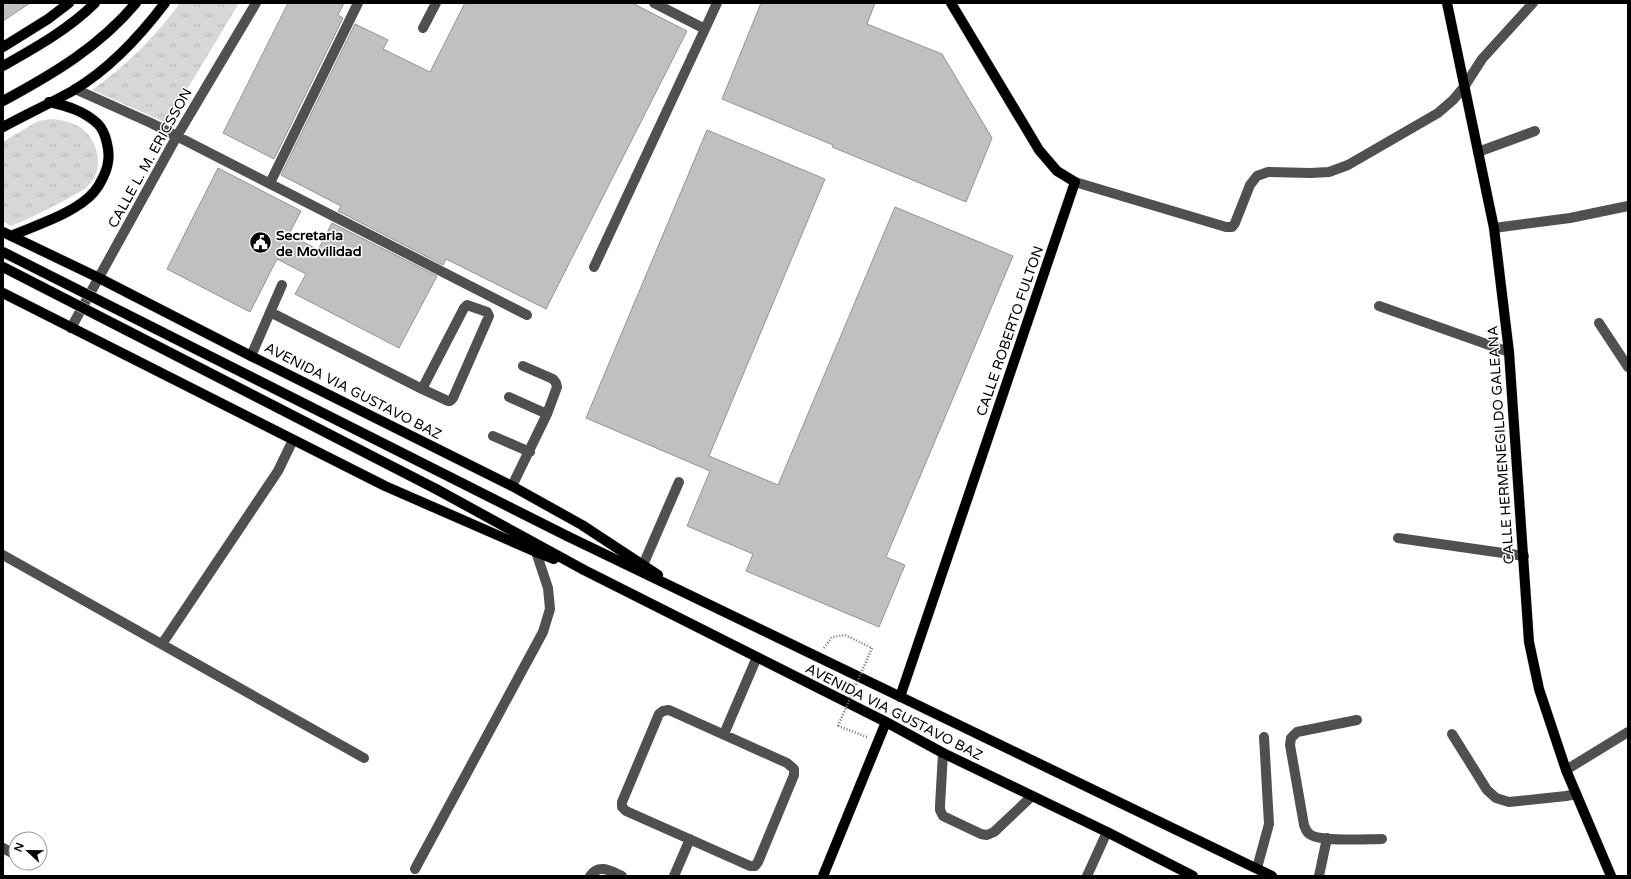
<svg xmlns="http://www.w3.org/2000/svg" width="1631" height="879" viewBox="0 0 1631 879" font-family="'Varela Round',sans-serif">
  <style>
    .grass { fill: url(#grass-tufts) }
    .building { fill: #c0c0c0; stroke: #949494 }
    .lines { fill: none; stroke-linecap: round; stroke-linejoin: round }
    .major-casing { stroke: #dbdbdb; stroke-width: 11 }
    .path { stroke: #727272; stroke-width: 2.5; stroke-dasharray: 1 2; stroke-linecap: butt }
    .minor { stroke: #505050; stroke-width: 10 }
    .major { stroke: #000; stroke-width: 10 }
    .major-bridge-casing { stroke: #dbdbdb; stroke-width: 11; stroke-linecap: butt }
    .path-bridge { stroke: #727272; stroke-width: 2.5; stroke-dasharray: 1 2; stroke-linecap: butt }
    .major-bridge { stroke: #000; stroke-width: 10 }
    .labels { text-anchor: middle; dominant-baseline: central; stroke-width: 3; stroke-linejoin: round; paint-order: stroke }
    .street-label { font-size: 14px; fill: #000; stroke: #fff }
    .poi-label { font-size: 14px; font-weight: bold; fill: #000; stroke: #fff; text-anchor: start }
  </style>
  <defs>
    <pattern id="grass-tufts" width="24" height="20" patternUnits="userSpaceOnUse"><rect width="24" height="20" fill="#d7d7d7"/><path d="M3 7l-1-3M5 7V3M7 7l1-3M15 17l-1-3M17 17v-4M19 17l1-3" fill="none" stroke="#b7b7b7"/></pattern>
  </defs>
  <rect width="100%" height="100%" fill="#fff"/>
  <path class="grass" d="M180,3H239L167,123L92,90C127,65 155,37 180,3Z
    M52,119C69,121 85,125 93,142C100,156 101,174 87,187C83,191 75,194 69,198C50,208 31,218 11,226L3,221V142L38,121Z"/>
  <path class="building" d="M3,3H30L3,21Z
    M288,3H344L338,15L343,18L274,159L223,133Z
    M465,3H632L687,31L546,309L446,259L443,265L338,211L341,206L281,175L355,24L388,40L383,49L430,72Z
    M761,3H875L867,24L942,54L992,138L966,202L832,147L833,145L722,99Z
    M707,130L825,179L709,456L778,485L895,207L1013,256L886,557L905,565L879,627L746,571L753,554L687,526L710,471L586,418Z
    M218,168L301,211L289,234L318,250L332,223L437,276L399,348L295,294L306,274L277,259L250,312L167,269Z"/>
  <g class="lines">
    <defs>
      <path id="major" d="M1447,3L1494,228L1509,352L1529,642L1539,689L1566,770L1611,876
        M3,47L48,19L69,3
        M3,66C35,48 69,29 95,3
        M3,101C53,74 99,47 136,3
        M3,127C27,114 51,103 74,90C111,68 140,36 165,3
        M3,232L99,278L251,356L512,486L582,525L658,575
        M11,236C36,225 76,213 94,192C100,185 107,171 108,162C110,152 106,132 98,124C84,111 68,106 49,102
        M3,293L385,486L536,552L554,559
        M436,489L584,570L886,722L943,753L1107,832L1193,876
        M567,536L1272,876
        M900,697L1075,182L1057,171L1039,150L951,3
        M823,876L886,722"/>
    </defs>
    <use href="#major" class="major-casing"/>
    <path class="path" d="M824,648L832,637L845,635L872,648
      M838,726L867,737"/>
    <path class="minor" d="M654,3L705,29L717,3
      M423,28L436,3
      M75,89L151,123L527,315
      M1478,152L1535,131
      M1075,182L1226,227H1232L1235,223L1250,185L1257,176L1268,172L1310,173L1329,172L1348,165L1438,113L1453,100L1464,87L1482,59L1533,3
      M270,183L358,3
      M1494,228L1570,218L1628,206
      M594,267L705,29
      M467,305L487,312L489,316L453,398L450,401H448L422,389L464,308Z
      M1379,306L1509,352
      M270,312L422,389
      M1599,323L1628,367
      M71,328L177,136L256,3
      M251,356L282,285
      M509,397L547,414
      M493,436L530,452
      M512,486L547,414L557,387L556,383L553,379L523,366
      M1398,538L1524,556
      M3,555L364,758
      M643,565L679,482
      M162,644L278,471L293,440
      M669,710L787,763L794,769V775L758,862L755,866H750L626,811L622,807V802L659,714L663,711Z
      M1357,720L1297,732L1291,738L1290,745L1304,825C1306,830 1307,833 1311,835C1323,842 1367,839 1382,839
      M724,734L757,657
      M1452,734L1487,790L1496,798L1509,802L1566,796L1576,794
      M943,753L940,806V810L943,816L981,834L987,835L994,832L1032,796
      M1566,770L1628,732
      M3,848L16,855
      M1257,868L1269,824L1264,737
      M415,869L543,632L550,609L548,588L536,552
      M590,876C599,863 611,871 622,876
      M674,876L690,839
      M1087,876L1107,832
      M1319,876L1327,838"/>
    <use href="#major" class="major"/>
    <defs>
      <path id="major-bridge" d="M3,252L567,536
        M3,267L436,489"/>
    </defs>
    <use href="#major-bridge" class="major-bridge-casing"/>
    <path class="path-bridge" d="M838,726L872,648"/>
    <use href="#major-bridge" class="major-bridge"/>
  </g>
  <defs>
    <symbol id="civic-disc" viewBox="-11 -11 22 22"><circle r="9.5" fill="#000" stroke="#fff"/><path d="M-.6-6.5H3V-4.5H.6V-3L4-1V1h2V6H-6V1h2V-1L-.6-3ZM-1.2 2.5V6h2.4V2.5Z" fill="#fff"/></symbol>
  </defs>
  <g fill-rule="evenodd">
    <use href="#civic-disc" x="248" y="230" width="25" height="25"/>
  </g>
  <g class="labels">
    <g class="street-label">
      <text transform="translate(150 158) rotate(-61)">CALLE L. M. ERICSSON</text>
      <text transform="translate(1010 331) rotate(-71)">CALLE ROBERTO FULTON</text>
      <text transform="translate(353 391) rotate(27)">AVENIDA VIA GUSTAVO BAZ</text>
      <text transform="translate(1501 445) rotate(-94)">CALLE HERMENEGILDO GALEANA</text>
      <text transform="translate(894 712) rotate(27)">AVENIDA VIA GUSTAVO BAZ</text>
    </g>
    <g class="poi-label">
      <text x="276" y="235">Secretaria<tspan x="276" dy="16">de Movilidad</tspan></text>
    </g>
  </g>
  <rect width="1631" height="879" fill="none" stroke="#000000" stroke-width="8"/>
  <g transform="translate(28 851) rotate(292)"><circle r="19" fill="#ffffff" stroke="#999999"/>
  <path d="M0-3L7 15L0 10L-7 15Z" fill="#000000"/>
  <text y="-6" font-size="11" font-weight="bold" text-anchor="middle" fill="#000000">N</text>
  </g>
</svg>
